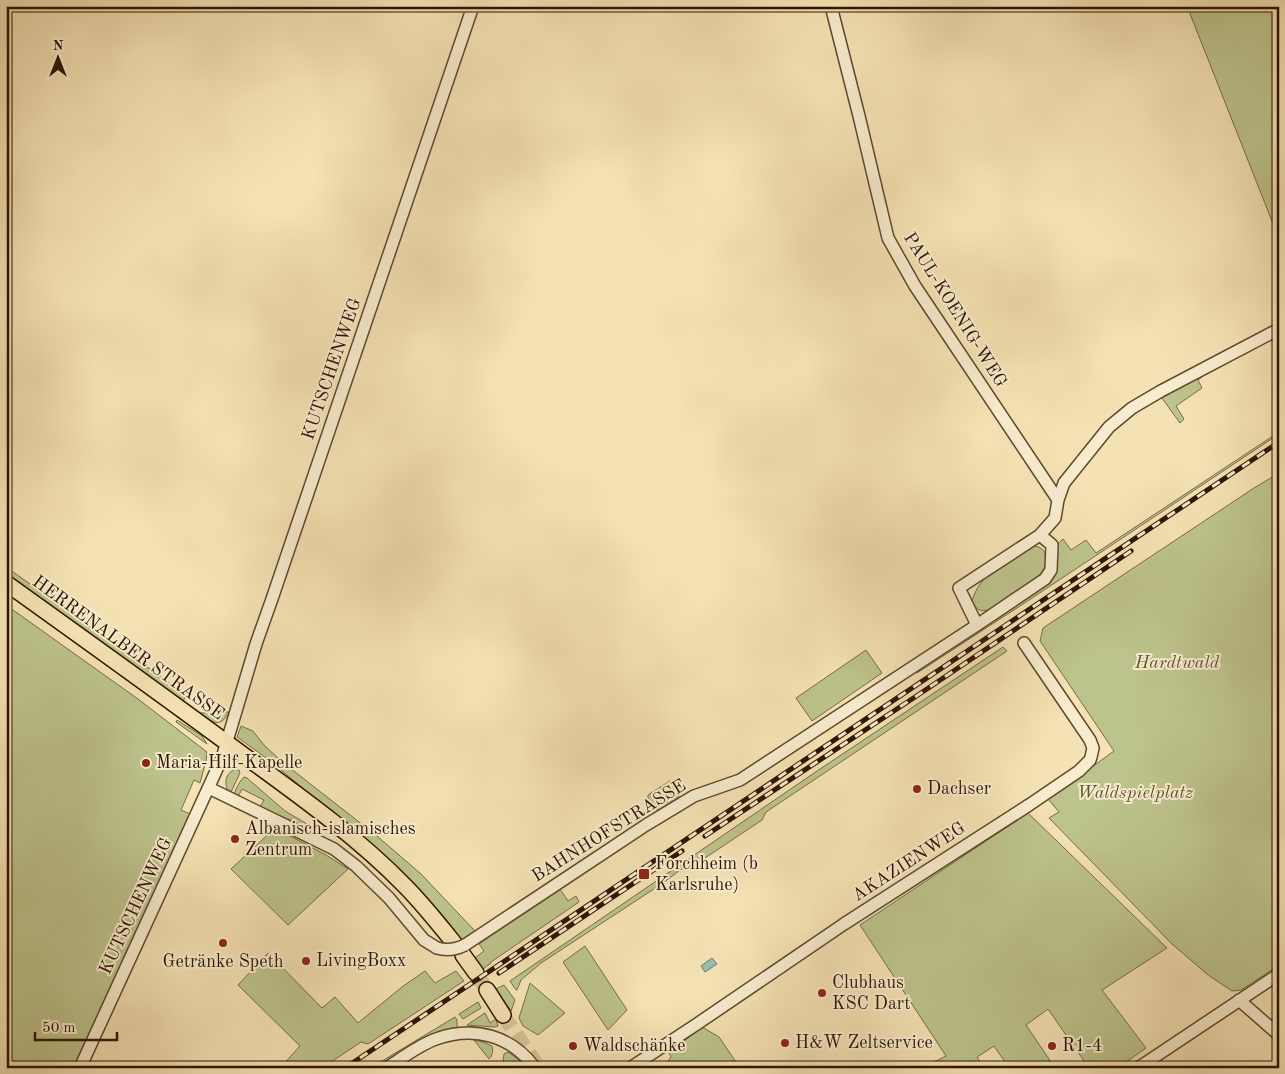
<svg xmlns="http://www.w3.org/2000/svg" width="1285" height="1074" viewBox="0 0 1285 1074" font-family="'Old Standard TT',serif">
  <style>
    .green { fill: #bdc38c; stroke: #756c46 }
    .water { fill: #9cbdb0; stroke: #707a6a }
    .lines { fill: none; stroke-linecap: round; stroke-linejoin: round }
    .major-tunnel { stroke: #d7c399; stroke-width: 15; stroke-dasharray: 15 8; stroke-linecap: butt }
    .minor-casing { stroke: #5f482d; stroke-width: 14 }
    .major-casing { stroke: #2d1500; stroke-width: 18 }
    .minor { stroke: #f8ecce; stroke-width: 11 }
    .major { stroke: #f5e2b4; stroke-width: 15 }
    .rail-casing { stroke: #2d1500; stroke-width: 5 }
    .rail { stroke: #f8ecce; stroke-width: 3; stroke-dasharray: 9; stroke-linecap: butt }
    .minor-bridge-casing { stroke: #5f482d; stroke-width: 14; stroke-linecap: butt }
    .minor-bridge { stroke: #f8ecce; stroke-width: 11 }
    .poi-dot { fill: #8f2418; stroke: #f8ecce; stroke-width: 2 }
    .labels { text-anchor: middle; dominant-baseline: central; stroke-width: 4; stroke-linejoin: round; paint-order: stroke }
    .street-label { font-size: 18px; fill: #2d1500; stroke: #f8ecce }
    .park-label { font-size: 18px; font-style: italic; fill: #5f5231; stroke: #f8ecce }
    .poi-label { font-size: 18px; fill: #2d1500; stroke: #f8ecce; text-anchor: start }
  </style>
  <rect width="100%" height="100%" fill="#f5e2b4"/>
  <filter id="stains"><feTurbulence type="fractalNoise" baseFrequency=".004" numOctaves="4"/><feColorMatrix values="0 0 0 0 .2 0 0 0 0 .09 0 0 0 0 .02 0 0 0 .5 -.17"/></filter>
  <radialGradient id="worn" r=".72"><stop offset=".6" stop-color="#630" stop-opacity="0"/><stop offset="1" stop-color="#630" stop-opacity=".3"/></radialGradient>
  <path class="green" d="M1187,6H1279V239Z
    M1200,373L1202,377L1198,380L1202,388L1176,406L1184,419L1180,423L1159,394Z
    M1279,432V434L1020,606L917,673L921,668L1041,585L1058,544L1063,539L1071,550L1086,540L1096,553Z
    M1279,473V965L1241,990L1232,991L1208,975L1172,944L1049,818L1059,812L1048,799L1114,751L1040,641L1043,628L1254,488Z
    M1035,546C1051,549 1048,568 1038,577L992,609C981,612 978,612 972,601C979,574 1007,561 1028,547Z
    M6,567L187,695L183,701L6,576Z
    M6,605L138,699L207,752L206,761L200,783L194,780L181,810L190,814L73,1068H6Z
    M1003,647L1007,651L766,812L762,820L702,860L680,870L663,883L541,963L521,980L517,990H516L510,981L820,769Z
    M866,650L882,673L812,721L796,698Z
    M229,712C220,730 211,721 199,713Z
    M177,720L202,736L207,744L176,722Z
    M241,726L253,731L264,745L281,761L377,836L421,874L476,932L462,940L440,912L372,846L269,760L237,737Z
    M235,769L239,770L240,773L231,792L227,789C224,780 227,773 235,769Z
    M244,777L247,778L285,811L319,831L321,835L288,819L287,821L260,807L264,800L242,789L238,797L234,795C236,788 239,782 244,777Z
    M670,781L677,785L679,797L659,810L648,806V795Z
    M1028,813L1167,948L1102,990L1146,1048L1118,1068H1089L1048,1009L1026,1025L1055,1068H1009L994,1046L977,1057L984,1068H935L932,1063L946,1056L860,925Z
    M275,828L326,855L348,869L288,925L231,869Z
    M560,889L568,901L576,896L579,902L491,962V963L483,969L475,958L484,951L479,944Z
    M585,946L627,1010L608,1030L563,962Z
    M268,953L322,1008L335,997L358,1023L402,987L425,971L435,983L456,971L464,981L368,1044L361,1042L322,1068H280L300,1046L238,985Z
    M530,983L565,1013L538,1035L523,1026L519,1018Z
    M504,985L515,1000L511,1011L496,989Z
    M478,1002L481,1008L463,1019L459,1014Z
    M485,1013L490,1023L496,1019L498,1026L494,1027L467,1025Z
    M455,1017L457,1020V1029L430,1036L380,1067L377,1064Z
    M702,1027L719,1037L736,1062L727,1068H664L671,1057L669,1053Z
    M474,1040L483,1042L492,1046C493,1051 493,1055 489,1059Z
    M508,1052L519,1060L523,1067L522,1068H505L503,1060L504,1054Z"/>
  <path class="water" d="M712,958L717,964L705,972L701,966Z"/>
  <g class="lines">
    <path class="major-tunnel" d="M476,973L487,990
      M503,1015L537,1065"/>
    <defs>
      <path id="minor" d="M831,6L859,116L888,238L915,286L1058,500
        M977,625L959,588L1040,535L1055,518L1058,500L1064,483L1109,427L1132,408L1161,391L1279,329
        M209,788L334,849L356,866L389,898L424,940L437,948
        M465,945L646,825L694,796L740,780L977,625L1045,579L1051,570L1052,545L1040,535
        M1239,1000L1279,1035
        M80,1068L222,758L256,644L273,596L473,6
        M387,1068C402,1058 419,1045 436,1039C474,1025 512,1036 535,1068
        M630,1068L697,1024L844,924L1029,805L1079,771L1090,760L1091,757L1093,748L1090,740L1024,643
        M1138,1068L1279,974"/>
      <path id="major" d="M6,583C80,636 154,689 227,743C288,788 351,831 404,885C422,903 438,923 454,943
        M463,955L476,973
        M487,990L503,1015"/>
    </defs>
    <use href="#minor" class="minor-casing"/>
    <use href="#major" class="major-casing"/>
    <use href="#minor" class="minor"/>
    <use href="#major" class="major"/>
    <defs>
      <path id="rail" d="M705,836L921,693L1131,551
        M499,973L682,851
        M345,1068L1279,442"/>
    </defs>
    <use href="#rail" class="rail-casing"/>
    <use href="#rail" class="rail"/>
    <defs>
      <path id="minor-bridge" d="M437,948C447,951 455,950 465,945"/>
    </defs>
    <use href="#minor-bridge" class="minor-bridge-casing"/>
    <use href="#minor-bridge" class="minor-bridge"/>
  </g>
  <g class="poi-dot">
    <circle cx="146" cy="763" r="5"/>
    <circle cx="917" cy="789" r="5"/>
    <circle cx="235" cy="839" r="5"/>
    <rect x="638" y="868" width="12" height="12" rx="2.5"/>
    <circle cx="223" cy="943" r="5"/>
    <circle cx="306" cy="961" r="5"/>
    <circle cx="822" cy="993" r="5"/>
    <circle cx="785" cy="1043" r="5"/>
    <circle cx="573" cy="1046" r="5"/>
    <circle cx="1052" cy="1046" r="5"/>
  </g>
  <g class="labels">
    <g class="street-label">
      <text transform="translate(955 310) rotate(58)">PAUL-KOENIG-WEG</text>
      <text transform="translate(332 369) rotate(-71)">KUTSCHENWEG</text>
      <text transform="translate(128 648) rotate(36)">HERRENALBER STRASSE</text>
      <text transform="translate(609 831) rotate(-32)">BAHNHOFSTRASSE</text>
      <text transform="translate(909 862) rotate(-33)">AKAZIENWEG</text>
      <text transform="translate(136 906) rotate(-65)">KUTSCHENWEG</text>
    </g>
    <g class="park-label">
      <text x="1177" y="663">Hardtwald</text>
      <text x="1135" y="793">Waldspielplatz</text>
    </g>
    <g class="poi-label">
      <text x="156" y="763">Maria-Hilf-Kapelle</text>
      <text x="927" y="789">Dachser</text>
      <text x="245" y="829">Albanisch-islamisches<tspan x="245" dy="21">Zentrum</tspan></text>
      <text x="655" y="864">Forchheim (b<tspan x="655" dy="21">Karlsruhe)</tspan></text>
      <text x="316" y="961">LivingBoxx</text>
      <text x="223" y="962" text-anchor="middle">Getränke Speth</text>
      <text x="832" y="983">Clubhaus<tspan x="832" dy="21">KSC Dart</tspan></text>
      <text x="795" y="1043">H&amp;W Zeltservice</text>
      <text x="583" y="1046">Waldschänke</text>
      <text x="1062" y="1046">R1-4</text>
    </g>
  </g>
  <rect width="1285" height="1074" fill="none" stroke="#f5e2b4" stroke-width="25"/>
  <rect x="8" y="8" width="1270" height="1059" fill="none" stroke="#2d1500" stroke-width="2.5"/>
  <rect x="12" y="12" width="1260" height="1049" fill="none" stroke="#2d1500"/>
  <g transform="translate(58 58)" stroke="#f8ecce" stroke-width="4" paint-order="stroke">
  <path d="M0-4L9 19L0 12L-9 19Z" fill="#2d1500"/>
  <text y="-8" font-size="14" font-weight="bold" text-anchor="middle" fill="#2d1500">N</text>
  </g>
  <path d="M35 1032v8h82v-8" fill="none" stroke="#2d1500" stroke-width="2.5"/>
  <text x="42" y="1032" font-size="15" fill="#2d1500" stroke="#f8ecce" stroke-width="4" paint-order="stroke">50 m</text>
  <rect width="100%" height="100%" filter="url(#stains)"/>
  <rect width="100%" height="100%" fill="url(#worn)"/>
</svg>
